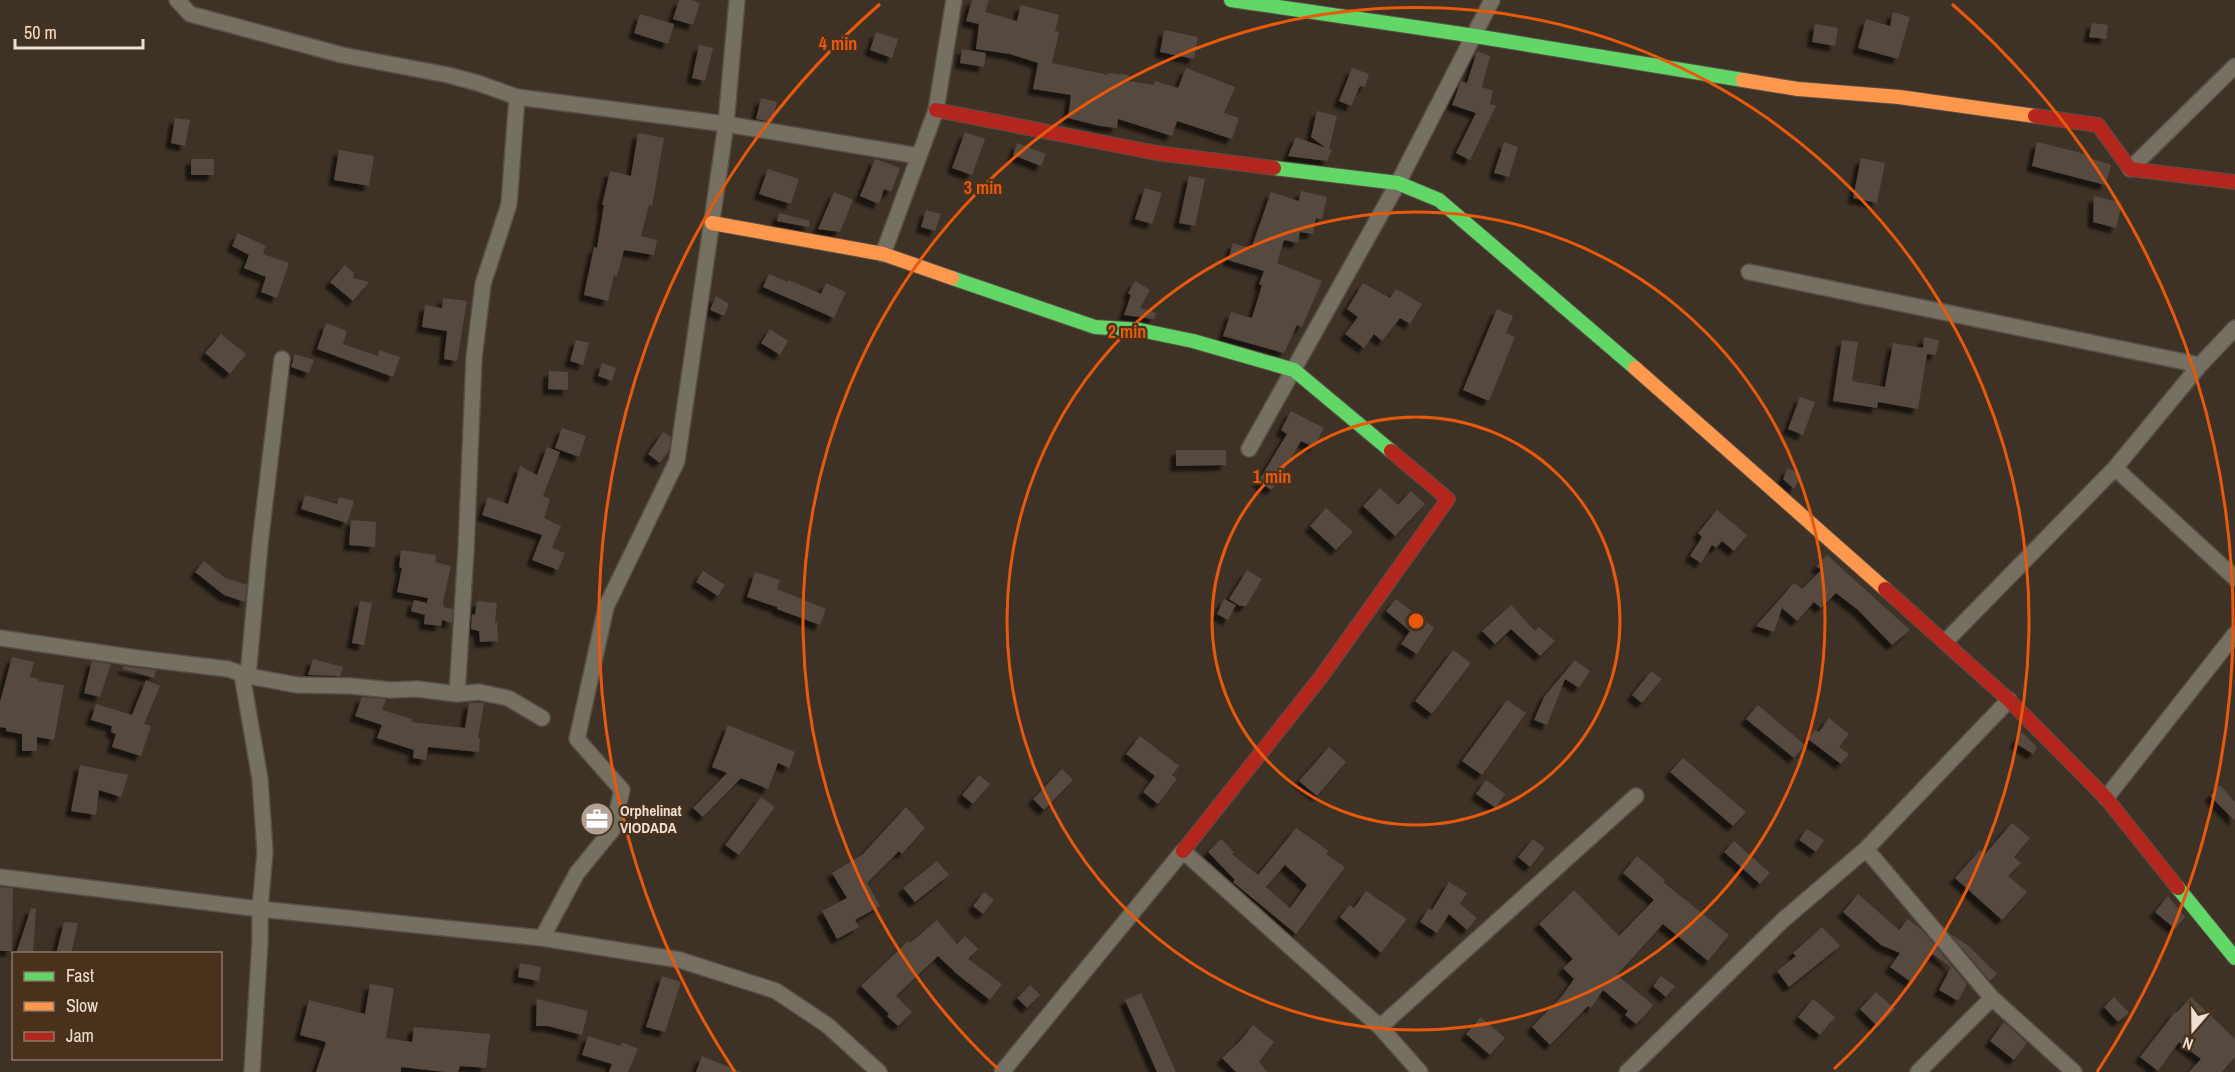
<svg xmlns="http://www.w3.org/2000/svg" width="2235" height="1072" viewBox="0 0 2235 1072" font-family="'Archivo Narrow',sans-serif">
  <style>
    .building { fill: #544940; fill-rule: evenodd; filter: url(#shadow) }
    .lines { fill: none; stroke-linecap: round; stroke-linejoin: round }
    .street-casing { stroke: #584e44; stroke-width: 18 }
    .fast-casing { stroke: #584e44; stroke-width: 16 }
    .slow-casing { stroke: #584e44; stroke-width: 16 }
    .jam-casing { stroke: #584e44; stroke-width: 16 }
    .street { stroke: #767062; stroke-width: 15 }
    .fast { stroke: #63d668; stroke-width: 14 }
    .slow { stroke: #ff974d; stroke-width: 14 }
    .jam { stroke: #b3261e; stroke-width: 14 }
    .ring { fill: none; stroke: #e8590c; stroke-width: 3 }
    .labels { text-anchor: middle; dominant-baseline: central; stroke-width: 4.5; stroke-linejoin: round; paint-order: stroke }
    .poi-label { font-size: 15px; font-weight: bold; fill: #eedfd2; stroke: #49311c; text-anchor: start }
    .centre { fill: #e8590c; stroke: #49311c; stroke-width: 3 }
    .ring-label { font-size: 18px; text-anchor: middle; font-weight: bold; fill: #e8590c; stroke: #49311c; stroke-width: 4.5; stroke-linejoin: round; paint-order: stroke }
  </style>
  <defs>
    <filter id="shadow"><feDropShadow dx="-5.5" dy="5.5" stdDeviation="1.5" flood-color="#0009"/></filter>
  </defs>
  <rect width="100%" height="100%" fill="#3e3226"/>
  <path class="building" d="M679,0H691L700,3L693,25L673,19Z
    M972,0H989L985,12L1017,21L1021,5L1059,15L1055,31L1059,32L1052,63L1108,75V73L1129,75L1128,81L1154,85L1155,81L1178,88L1186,68L1235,87L1224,113L1239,118L1232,139L1177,121L1172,136L1118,119L1117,128L1100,126L1068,118L1071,95L1033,89L1038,63L1010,54L976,49L979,24L966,21Z
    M1893,12L1910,17L1898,59L1858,48L1866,19L1890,26Z
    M640,14L674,24L668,44L634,33Z
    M2092,23L2108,25L2106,39L2089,37Z
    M1815,24L1838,28L1835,46L1812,42Z
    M1164,30L1198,37L1194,59L1160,52Z
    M876,32L898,39L892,58L870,50Z
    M699,45L713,48L705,81L692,78Z
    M962,49L986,53L984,67L960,63Z
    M1477,51L1490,56L1482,87L1493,91L1490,104L1496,106L1470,160L1456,153L1476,113L1452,105L1461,81L1467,83Z
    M1352,68L1369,74L1365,87L1360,86L1351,106L1339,101Z
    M761,98L777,102L772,122L756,119Z
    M1317,111L1337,116L1329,149H1332L1327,161L1288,156L1296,137L1326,148L1311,137Z
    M175,118L190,120L185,146L171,143Z
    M965,132L985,139L972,175L952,168Z
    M638,133L664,138L652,206L649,205L641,236L657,240L654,255L624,250L617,276L614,275L608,301L584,295L594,247L597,248L604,205H602L610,171L631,176Z
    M1504,142L1518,147L1509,177L1494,173Z
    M2037,142L2090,155L2089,158L2109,164L2111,166L2105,185L2032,166Z
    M1017,143L1046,154L1041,166L1013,155Z
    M339,150L374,156L369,186L334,180Z
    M1861,158L1885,163L1877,203L1853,198Z
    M191,159H214V175H191Z
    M875,159L900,168L891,192L884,189L879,204L860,196Z
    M768,169L799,179L791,204L759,194Z
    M1189,176L1205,179L1195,226L1179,223Z
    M1145,188L1162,193L1152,224L1135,219Z
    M1301,191L1327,197L1322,219L1316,218L1313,234L1300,232L1298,243L1284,240L1277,263L1322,281L1302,327L1297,325L1284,353L1223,336L1231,312L1252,318L1262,285L1259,284L1264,271L1228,260L1233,243L1251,249L1271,192L1299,201Z
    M834,192L853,200L840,232L818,229Z
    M2094,196L2122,203L2116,228L2093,222Z
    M926,210L941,214L935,231L921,227Z
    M779,213L810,221L809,227L777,221Z
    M238,233L266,246L263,254L289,263L277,298L261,292L266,277L244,268L249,255L232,246Z
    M345,265L354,273L353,278L369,282L353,301L330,282Z
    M769,274L788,282L789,280L821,294L826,283L846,292L834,318L763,287Z
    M1135,281L1150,290L1140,308L1156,313L1154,319L1124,315L1131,295L1128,293Z
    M1363,283L1390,298L1396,289L1422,304L1410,324L1400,318L1382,341L1374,334L1364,348L1345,334L1358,317L1347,309Z
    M716,296L729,304L724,316L710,310Z
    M443,298L467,301L457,361L444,359L447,331L422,327L425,305L442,308Z
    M1497,309L1513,316L1506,333L1515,337L1489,401L1463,390Z
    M326,323L347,331L343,344L378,356L379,350L400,357L393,377L317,349Z
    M770,329L788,341L780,355L761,343Z
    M221,334L246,354L230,374L205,353Z
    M1924,337L1939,340L1936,355L1927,354L1918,409L1878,402L1877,408L1833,401L1842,340L1858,342L1852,381L1885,387L1893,343L1923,348Z
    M576,340L589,343L583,365L570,361Z
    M295,354L314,360L309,373L291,367Z
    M602,363L616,368L612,381L598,376Z
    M549,371L568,372V390L548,389Z
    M1800,397L1815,402L1803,435L1788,429Z
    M1291,411L1324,428L1314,447L1301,441L1272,490L1258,482L1287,434L1281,430Z
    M562,428L586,436L579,457L555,448Z
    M663,432L671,437L669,450L660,463L648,454Z
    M547,447L560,452L543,496L550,499L544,518L561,526L552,548L565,553L558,570L532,560L542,535L482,515L488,497L508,504L520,466L537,475Z
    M1176,450H1226V465L1176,466Z
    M1788,468L1801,475L1794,489L1783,479Z
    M1380,488L1398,505L1411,491L1425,504L1395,536L1363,506Z
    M305,495L337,504L339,497L354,501L347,523L301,509Z
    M1326,508L1353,532L1336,550L1310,526Z
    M1717,510L1747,535L1734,551L1722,541L1716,548L1712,545L1701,563L1690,556L1702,537L1698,533Z
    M351,520L376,522L375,547L349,545Z
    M401,550L436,555L435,562L451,566L443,602L444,607L453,609L452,623L442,620L441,626L424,624L425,615L411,611L414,600L427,603L428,598L397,592L402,568L399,567Z
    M1827,555L1910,630L1892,645L1858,610L1836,593L1821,608L1814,602L1797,621L1782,608L1774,632L1756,626L1794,583L1802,589L1821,570L1816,566Z
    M204,561L225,578L247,585L245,602L224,595L195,572Z
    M1247,570L1262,579L1246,606H1240L1229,599Z
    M703,571L725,585L718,596L696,582Z
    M755,572L780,580L777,589L826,609L820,625L777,609V607L747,597Z
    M1224,599L1236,605L1228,620L1217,614Z
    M1396,599L1434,628L1417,654L1401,644L1410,631L1386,611Z
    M360,601L372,603L364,645L352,643Z
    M477,601L497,603L495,623L497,622L498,641L480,642L479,631L471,629L472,614L475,615Z
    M1511,605L1535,631L1539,627L1555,641L1540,656L1511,629L1495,644L1482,631Z
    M1453,650L1471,663L1432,714L1415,701Z
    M12,657L34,662L30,677L39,679L38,681L64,685L54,740L37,737V751H22V734L6,731V728L0,727V702Z
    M313,659L343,667L340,676L308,675Z
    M1575,660L1590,671L1579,688L1565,679L1547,725L1534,720L1544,697Z
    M92,661L111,664L100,697L84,693Z
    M123,666L136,668L156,670L154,678L123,669Z
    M1651,671L1662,679L1642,703L1632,695Z
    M146,680L160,686L144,724L151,726L141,756L112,747L116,734L111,732L112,726L91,720L96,704L132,715Z
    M362,697L386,699L382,710L412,719L411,722L465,728L469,703H484L478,738H480L479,752L428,747L426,760L413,758L414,750L377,738L382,725L355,716Z
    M1507,700L1526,713L1482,775L1462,761Z
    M1758,705L1805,745L1794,758L1746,719Z
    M1829,718L1849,734L1839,747L1849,754L1841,764L1808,739L1815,730L1819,732Z
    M728,725L795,752L789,768L778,763L768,789L741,778L703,817L693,808L727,773L712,767Z
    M2022,732L2037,747L2033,754L2015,743Z
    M1140,736L1179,766L1172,775L1177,779L1158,804L1143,792L1155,776L1126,754Z
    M1329,747L1346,762L1317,796L1299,781Z
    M1683,758L1746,812L1733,826L1670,772Z
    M80,765L128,775L121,797L99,790L96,815L71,811Z
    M1062,769L1073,780L1044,810L1033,799Z
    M979,775L990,784L973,804L962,795Z
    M1486,780L1505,794L1496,808L1476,794Z
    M2220,785L2235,802V821L2210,796Z
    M761,797L775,807L739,855L725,845Z
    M906,807L925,828L902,854L899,851L867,883L880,906L855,920L859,927L837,939L822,911L847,898L832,873L862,855Z
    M2012,823L2030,838L2014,857L2021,863L2008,876L2027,892L2002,920L1955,878L1980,850L1985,854Z
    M1296,828L1329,851L1326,854L1345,867L1296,934L1233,882L1235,880L1208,852L1221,839L1234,852L1232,854L1258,875ZM1285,865L1307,885L1290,908L1266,887Z
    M1807,829L1824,840L1816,852L1799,840Z
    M1533,839L1545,848L1530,867L1518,857Z
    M1734,841L1770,873L1760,884L1724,852Z
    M1637,856L1665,880L1663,882L1729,935L1708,961L1663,924L1617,975L1653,1005L1645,1015L1636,1024L1625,1015L1628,1011L1603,990L1591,1008L1588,1006L1550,1045L1532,1027L1562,996L1574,979L1563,968L1573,959L1539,924L1574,890L1619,936L1654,900L1623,873Z
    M937,861L949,875L915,902L903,888Z
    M1449,882L1467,893L1460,904L1477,918L1467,930L1449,914L1437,933L1420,922L1429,908L1432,910Z
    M0,887L13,888L12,951H0Z
    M1366,891L1407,919L1381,953L1340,917L1350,905L1354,908Z
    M984,892L994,900L983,914L973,906Z
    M1858,894L1899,930L1908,919L1922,930L1967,984L1958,1001L1939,990L1951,967L1931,953L1911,982L1890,967L1900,953L1881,945L1843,912Z
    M2168,896L2185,917L2175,929L2155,912Z
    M31,908L36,909L33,954H16Z
    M937,920L957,944L965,936L978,949L968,959L1002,984L990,1000L957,974L938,956L896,996L912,1012L898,1026L887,1016L889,1014L861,986L908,941L910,943Z
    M64,922L78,923L71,954H56Z
    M1822,927L1840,946L1789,987L1777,971L1796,956L1793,953Z
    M1950,934L1969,946L1997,974L1990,981Z
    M520,963L541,967L539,981L518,977Z
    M662,976L681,982L665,1032L646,1027Z
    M1661,976L1675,986L1666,997L1653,986Z
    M370,984L394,988L386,1038L412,1042L414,1027L490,1034L486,1068L460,1066L458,1072H445L401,1067V1072H316L326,1042L300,1035L309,1000L365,1014Z
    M1030,985L1040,995L1027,1008L1017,998Z
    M1876,992L1895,1009L1878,1027L1860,1009Z
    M1141,993L1176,1072H1157L1125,1000Z
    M2114,997L2129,1013L2118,1022L2104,1007Z
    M2191,997L2235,1039V1057L2222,1072H2189L2201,1059L2179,1042L2158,1071L2140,1057L2175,1012L2176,1013Z
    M537,999L588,1011L582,1035L548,1026H536Z
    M1813,999L1835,1017L1820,1035L1798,1017Z
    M1481,1017L1505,1038L1490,1055L1466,1034Z
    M2004,1022L2027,1043L2014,1060L1990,1041Z
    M1253,1025L1274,1042L1259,1062L1267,1072H1236L1222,1058L1240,1041Z
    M588,1036L620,1046L622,1042L638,1049L628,1072H609L612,1064L582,1055Z
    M702,1056L741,1072H696Z"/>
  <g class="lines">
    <defs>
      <path id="street" d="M177,0L190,14L342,55L448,75L478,83L517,97L726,124L919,156
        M2130,169L2235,66
        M883,254L936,110L954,0
        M1749,272L2200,365
        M1249,449L1398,183L1492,0
        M2115,468L2235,578
        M0,638L137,658L228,669L248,676L297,685L351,686L391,690L417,689L457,694L479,692L508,698L542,718
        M1946,641L2115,468L2200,365L2235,328
        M457,694L466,550L474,358L483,284L509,204L517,97
        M2106,798L2235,634
        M1866,849L1992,998L2074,1072
        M0,877L260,909L542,938L680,960L776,991L827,1025L879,1072
        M542,938L577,873L613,829L622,790L577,739L606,607L677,461L726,124L737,0
        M1380,1027L1636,796
        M252,1072L260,941V909L265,852L260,779L242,675L248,676L260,544L282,359
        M1002,1072L1183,851L1380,1027L1420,1072
        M1627,1072L1782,921L1866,849L2009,700
        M1918,1072L1992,998"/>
      <path id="fast" d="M1231,0L1475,36L1743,80
        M1274,168L1398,183L1439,200L1635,368
        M952,278L1095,327L1140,330L1193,341L1294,370L1391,451
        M2178,888L2235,958"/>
      <path id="slow" d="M1743,80L1798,89L1899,97L2035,116
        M712,223L883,254L952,278
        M1635,368L1885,589"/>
      <path id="jam" d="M936,110L1157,153L1274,168
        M2035,116L2098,125L2130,169L2235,182
        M1885,589L2009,700L2106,798L2178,888
        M1183,851L1321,677L1448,499L1391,451"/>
    </defs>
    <use href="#street" class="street-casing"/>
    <use href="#fast" class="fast-casing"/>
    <use href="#slow" class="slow-casing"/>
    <use href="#jam" class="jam-casing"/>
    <use href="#street" class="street"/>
    <use href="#fast" class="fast"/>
    <use href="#slow" class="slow"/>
    <use href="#jam" class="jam"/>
  </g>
  <g class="ring">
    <circle cx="1416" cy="621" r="204"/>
    <circle cx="1416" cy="621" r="409"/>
    <path d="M998 1069A613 613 0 1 1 1834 1069"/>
    <path d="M735 1072A817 817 0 0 1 880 4M1952 4A817 817 0 0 1 2097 1072"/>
  </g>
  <defs>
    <symbol id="office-disc" viewBox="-11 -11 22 22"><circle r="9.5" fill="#b0a296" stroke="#49311c"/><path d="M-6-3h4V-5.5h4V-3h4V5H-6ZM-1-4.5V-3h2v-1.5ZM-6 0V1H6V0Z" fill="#fff"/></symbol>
  </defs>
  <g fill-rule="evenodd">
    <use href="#office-disc" x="578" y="800" width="38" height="38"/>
  </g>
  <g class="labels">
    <g class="poi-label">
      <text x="620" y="810">Orphelinat<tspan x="620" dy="17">VIODADA</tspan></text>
    </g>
  </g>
  <circle cx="1416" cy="621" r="9" class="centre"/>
  <g class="ring-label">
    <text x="838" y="50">4 min</text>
    <text x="983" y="194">3 min</text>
    <text x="1127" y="338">2 min</text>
    <text x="1272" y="483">1 min</text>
  </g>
  <rect x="12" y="952" width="210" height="108" fill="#49311c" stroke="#8b7765" stroke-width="1.5"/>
  <rect x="24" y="972" width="30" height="9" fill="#63d668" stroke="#8b7765" stroke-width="1.5"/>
  <text x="66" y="982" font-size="18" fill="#eedfd2">Fast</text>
  <rect x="24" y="1002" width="30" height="9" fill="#ff974d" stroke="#8b7765" stroke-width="1.5"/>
  <text x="66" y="1012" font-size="18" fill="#eedfd2">Slow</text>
  <rect x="24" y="1032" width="30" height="9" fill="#b3261e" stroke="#8b7765" stroke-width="1.5"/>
  <text x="66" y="1042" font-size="18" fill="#eedfd2">Jam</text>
  <g transform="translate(2193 1030) rotate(200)" stroke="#49311c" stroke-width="4.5" paint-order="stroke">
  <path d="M0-4.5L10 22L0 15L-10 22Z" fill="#eedfd2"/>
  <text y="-9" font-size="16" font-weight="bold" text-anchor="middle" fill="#eedfd2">N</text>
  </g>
  <path d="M15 39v9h128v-9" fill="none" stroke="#eedfd2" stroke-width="3"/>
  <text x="24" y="39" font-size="18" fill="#eedfd2" stroke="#49311c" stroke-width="4.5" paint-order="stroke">50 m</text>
</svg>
